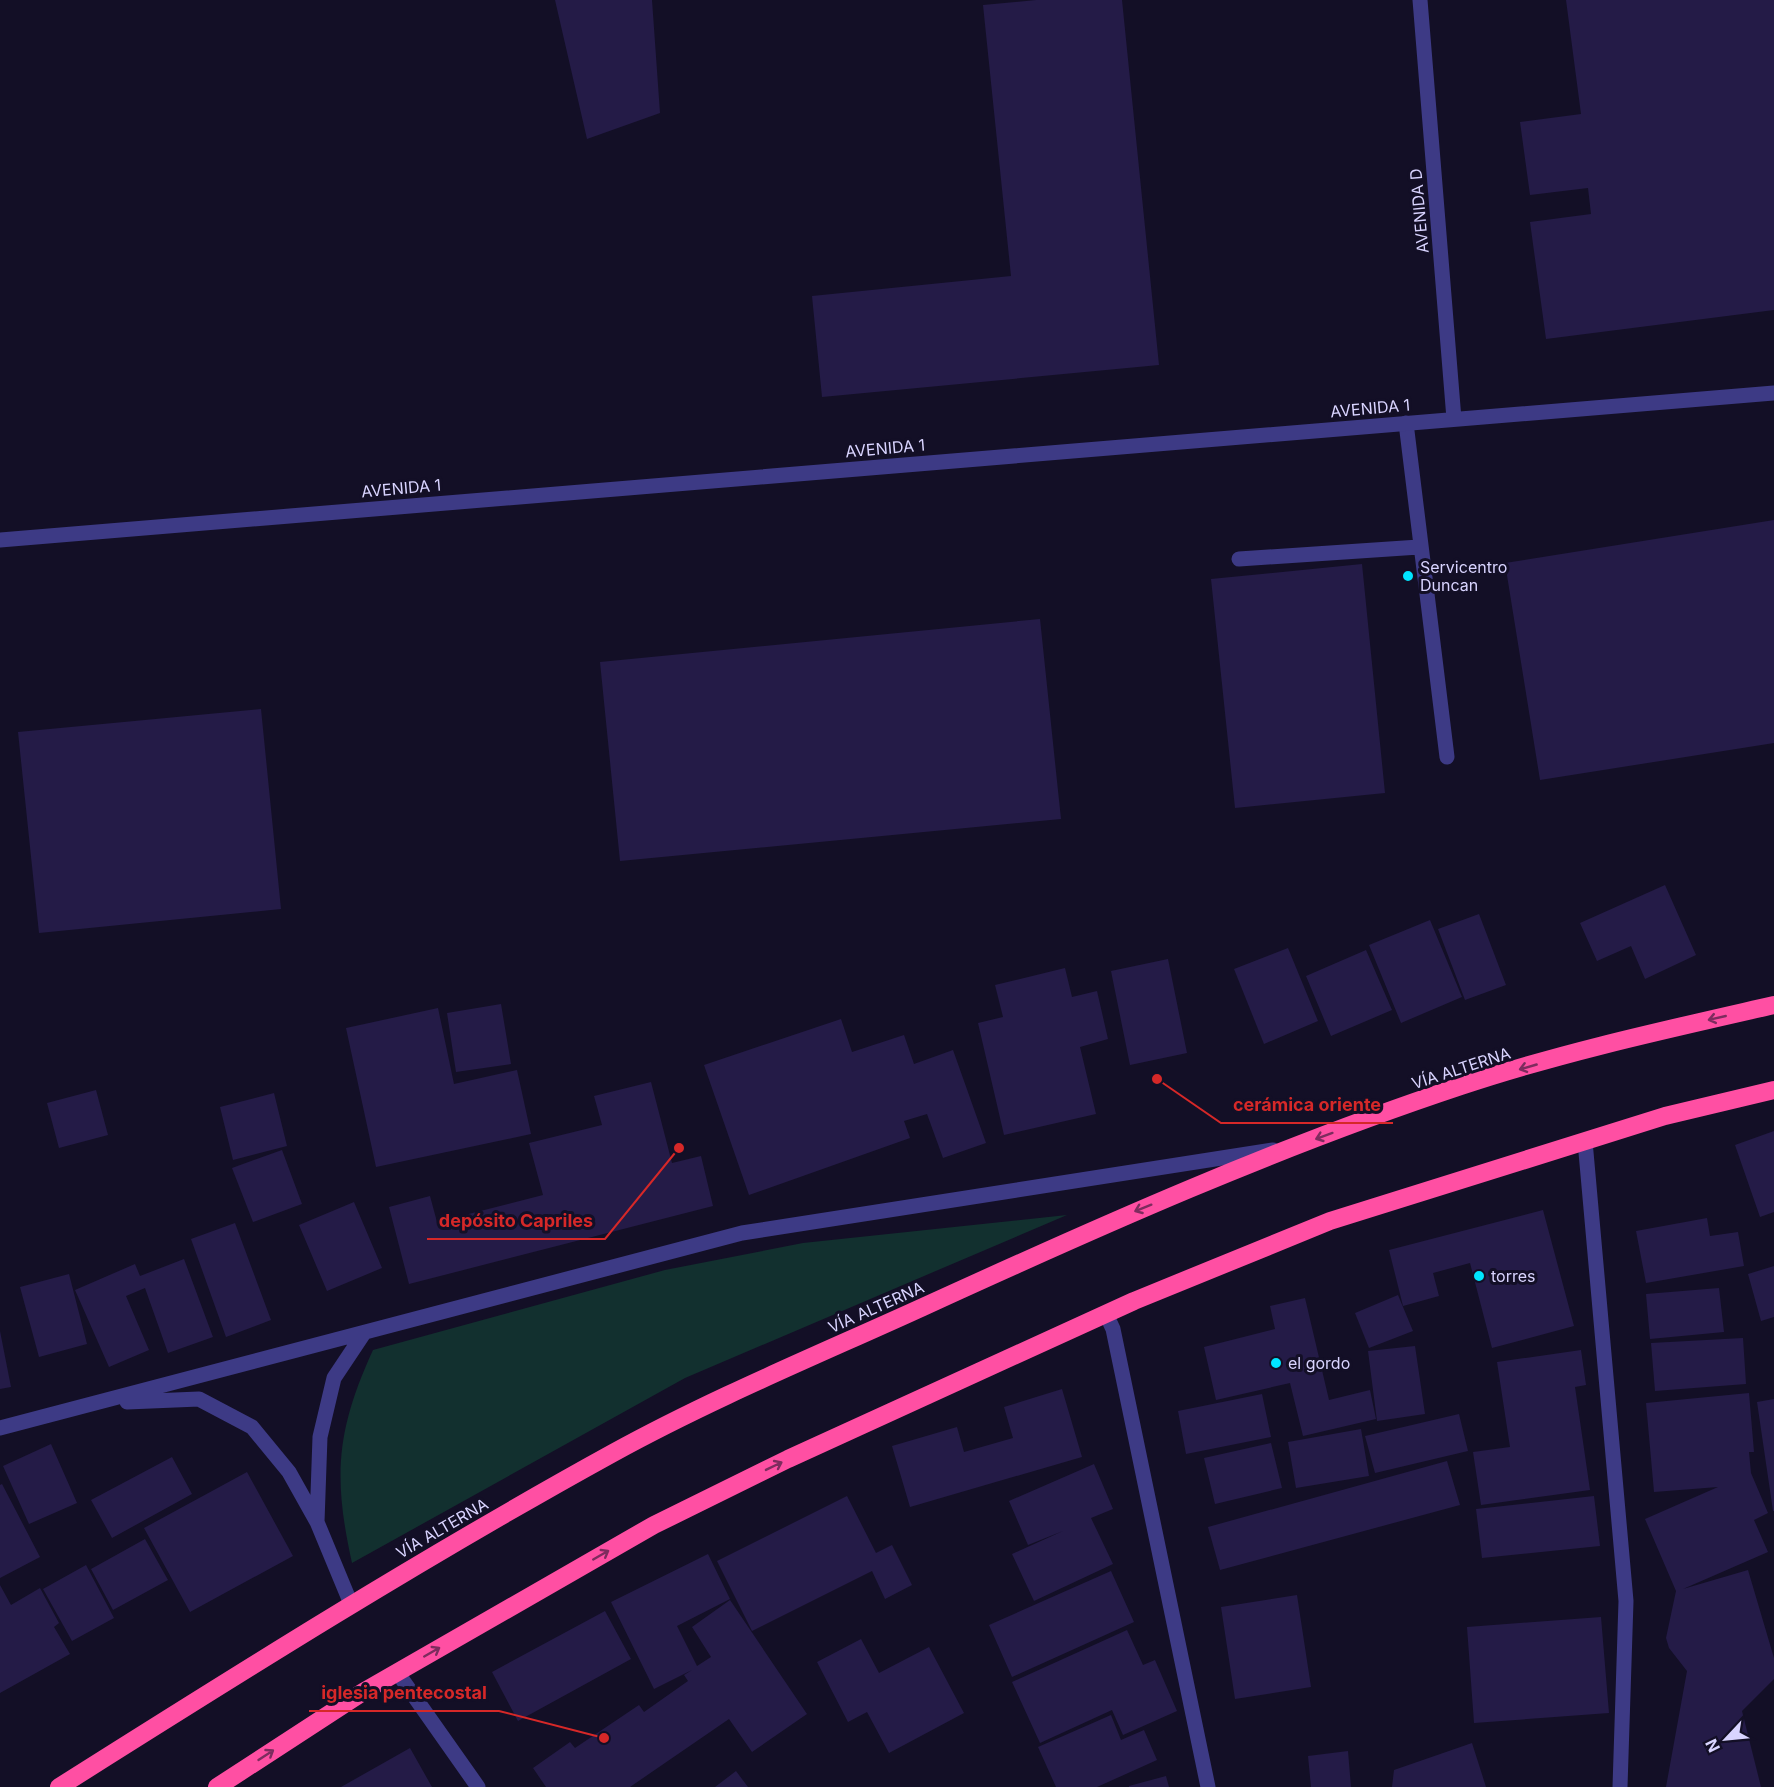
<svg xmlns="http://www.w3.org/2000/svg" width="1774" height="1787" viewBox="0 0 1774 1787" font-family="Inter,sans-serif">
  <style>
    .green { fill: #12302f }
    .building { fill: #241b47 }
    .lines { fill: none; stroke-linecap: round; stroke-linejoin: round }
    .lane { stroke: #3d3a85; stroke-width: 15 }
    .street { stroke: #3d3a85; stroke-width: 15 }
    .highway { stroke: #ff4fa3; stroke-width: 18 }
    .oneway { stroke: #7d2c5e }
    .poi-dot { fill: #00e5ff; stroke: #130f26; stroke-width: 2 }
    .labels { text-anchor: middle; dominant-baseline: central; stroke-width: 6; stroke-linejoin: round; paint-order: stroke }
    .street-label { font-size: 16px; fill: #d9d4ff; stroke: #130f26 }
    .poi-label { font-size: 16px; fill: #d9d4ff; stroke: #130f26; text-anchor: start }
    .leader { fill: none; stroke: #d62828; stroke-width: 2 }
    .callout-dot { fill: #d62828; stroke: #130f26; stroke-width: 2 }
    .callout-label { font-size: 18px; text-anchor: middle; font-weight: bold; fill: #d62828; stroke: #130f26; stroke-width: 6; stroke-linejoin: round; paint-order: stroke }
  </style>
  <rect width="100%" height="100%" fill="#130f26"/>
  <path class="green" d="M1067,1215L685,1378L352,1563C333,1477 336,1431 373,1350L665,1270L803,1243Z"/>
  <path class="building" d="M555,0H652L660,113L587,139Z
    M1036,0H1122L1159,365L822,397L812,296L1011,276L983,5Z
    M1566,0H1774V310L1546,339L1530,222L1591,214L1588,188L1530,195L1520,122L1581,114Z
    M1774,520V743L1540,780L1505,563Z
    M1362,564L1385,793L1235,808L1211,579Z
    M1040,619L1061,819L620,861L600,662Z
    M261,709L281,909L39,933L18,732Z
    M1665,885L1696,955L1645,979L1631,946L1597,961L1580,923Z
    M1479,914L1506,985L1465,1000L1438,929Z
    M1430,920L1462,997L1401,1023L1369,945Z
    M1288,948L1318,1021L1264,1044L1234,969Z
    M1366,950L1392,1010L1331,1036L1306,976Z
    M1168,959L1187,1053L1130,1065L1111,971Z
    M1065,968L1072,997L1097,991L1108,1039L1080,1047L1096,1114L1004,1135L978,1023L1003,1017L995,985Z
    M501,1004L511,1064L456,1072L447,1013Z
    M438,1008L454,1084L517,1070L531,1134L376,1167L346,1028Z
    M841,1019L852,1052L904,1035L914,1064L953,1050L986,1143L943,1158L927,1114L904,1121L910,1138L749,1195L704,1065Z
    M651,1082L672,1163L701,1156L713,1206L409,1284L389,1207L430,1196L437,1222L543,1195L529,1143L602,1125L594,1096Z
    M96,1090L108,1135L59,1148L47,1103Z
    M274,1093L287,1146L233,1160L220,1107Z
    M1774,1131V1212L1760,1217L1735,1145Z
    M282,1150L302,1204L253,1222L232,1168Z
    M354,1202L382,1268L327,1291L299,1225Z
    M1543,1210L1574,1326L1492,1348L1470,1263L1433,1273L1439,1296L1403,1306L1389,1250Z
    M1707,1218L1710,1236L1738,1232L1744,1266L1646,1283L1636,1231Z
    M235,1223L271,1320L226,1337L191,1239Z
    M184,1259L213,1337L168,1353L145,1288L126,1296L149,1350L109,1367L75,1290L135,1264L140,1276Z
    M1774,1266V1317L1761,1321L1748,1274Z
    M69,1274L87,1344L39,1357L20,1287Z
    M1719,1288L1724,1332L1650,1339L1646,1294Z
    M1398,1295L1413,1331L1369,1348L1355,1313Z
    M1305,1298L1329,1400L1370,1390L1376,1419L1303,1436L1290,1383L1216,1400L1204,1347L1275,1329L1270,1306Z
    M0,1331L11,1387L0,1389Z
    M1743,1338L1746,1384L1655,1391L1651,1343Z
    M1415,1346L1425,1414L1377,1421L1368,1351Z
    M1581,1350L1586,1385L1575,1387L1590,1490L1481,1505L1473,1452L1510,1447L1497,1362Z
    M1062,1389L1082,1457L910,1507L892,1446L957,1427L964,1452L1013,1438L1004,1407Z
    M1749,1393L1754,1452H1749L1751,1473L1768,1513L1754,1520L1768,1552L1683,1589L1748,1570L1774,1658V1679L1742,1711L1761,1787H1666L1687,1671L1669,1648L1666,1638L1676,1591L1645,1519L1718,1487L1654,1492L1646,1403Z
    M1262,1394L1271,1437L1186,1454L1178,1411Z
    M1774,1399V1511H1773L1757,1402Z
    M1459,1414L1468,1451L1375,1473L1365,1436Z
    M1361,1429L1369,1476L1296,1488L1288,1442Z
    M1271,1443L1282,1488L1215,1504L1204,1458Z
    M51,1444L77,1503L29,1524L3,1466Z
    M172,1457L192,1494L112,1538L91,1500Z
    M1447,1461L1460,1505L1220,1570L1208,1527Z
    M1094,1464L1113,1509L1091,1518L1113,1564L1034,1601L1012,1554L1063,1531L1028,1545L1009,1501Z
    M247,1472L293,1556L190,1612L144,1528Z
    M2,1484L40,1557L0,1578V1485Z
    M847,1496L876,1553L892,1545L912,1585L885,1599L872,1571L752,1631L717,1561Z
    M1594,1496L1600,1546L1482,1558L1476,1509Z
    M145,1539L168,1580L113,1610L91,1569Z
    M708,1554L730,1599L677,1626L697,1666L711,1657L692,1627L730,1600L807,1714L752,1752L729,1719L630,1787H546L533,1768L570,1742L575,1748L639,1705L644,1712L688,1681L684,1675L692,1670L654,1689L611,1602Z
    M86,1565L114,1618L72,1641L43,1589Z
    M1111,1571L1134,1622L1012,1677L989,1625Z
    M0,1585L11,1605L40,1588L59,1623L54,1627L70,1654L0,1693Z
    M1297,1595L1311,1687L1235,1699L1221,1607Z
    M605,1611L631,1659L518,1721L492,1672Z
    M1601,1617L1609,1713L1474,1723L1467,1627Z
    M1127,1630L1143,1665L1155,1660L1177,1711L1123,1735L1112,1710L1040,1743L1012,1682Z
    M861,1639L879,1673L929,1647L964,1713L889,1753L867,1712L848,1722L817,1662Z
    M1111,1715L1121,1740L1144,1730L1157,1760L1097,1787H1056L1038,1747Z
    M1472,1743L1486,1787H1392L1394,1770Z
    M410,1748L432,1787H341Z
    M1348,1751L1351,1787H1311L1308,1756Z
    M736,1771L748,1787H715Z
    M1166,1776L1169,1787H1129V1786Z"/>
  <g class="lines">
    <path class="lane" d="M1406,423L1447,757
      M1239,559L1419,547"/>
    <path class="street" d="M1420,0L1454,419
      M0,540L1774,393
      M1585,1141L1626,1601L1620,1787
      M1106,1314L1113,1329L1208,1787
      M127,1402L199,1399L252,1427L289,1472L317,1522L351,1604
      M0,1428L742,1233L1273,1150
      M317,1522L320,1437L334,1378L364,1333
      M397,1672L478,1787"/>
    <path class="highway" d="M59,1787C241,1672 424,1557 613,1453C713,1398 820,1354 923,1307C1100,1226 1277,1147 1461,1086C1563,1052 1669,1029 1774,1005
      M217,1787L363,1692L654,1525L788,1459L1134,1301L1330,1221L1665,1116L1774,1090"/>
  </g>
  <defs><path id="oneway-shaft" d="M-6 0H5M1.5-3L5.5 0L1.5 3" fill="none" stroke-width="1.6" stroke-linecap="round" stroke-linejoin="round" transform="scale(1.5)"/></defs>
  <g class="oneway">
    <use href="#oneway-shaft" transform="translate(1717 1018) rotate(167)"/>
    <use href="#oneway-shaft" transform="translate(1528 1067) rotate(164)"/>
    <use href="#oneway-shaft" transform="translate(1324 1136) rotate(160)"/>
    <use href="#oneway-shaft" transform="translate(1143 1208) rotate(158)"/>
    <use href="#oneway-shaft" transform="translate(774 1466) rotate(-26)"/>
    <use href="#oneway-shaft" transform="translate(601 1555) rotate(-30)"/>
    <use href="#oneway-shaft" transform="translate(432 1652) rotate(-30)"/>
    <use href="#oneway-shaft" transform="translate(266 1755) rotate(-33)"/>
  </g>
  <g class="poi-dot">
    <circle cx="1408" cy="576" r="6"/>
    <circle cx="1479" cy="1276" r="6"/>
    <circle cx="1276" cy="1363" r="6"/>
  </g>
  <g class="labels">
    <g class="street-label">
      <text transform="translate(1419 211) rotate(-95)">AVENIDA D</text>
      <text transform="translate(1370 408) rotate(-5)">AVENIDA 1</text>
      <text transform="translate(885 448) rotate(-5)">AVENIDA 1</text>
      <text transform="translate(401 488) rotate(-5)">AVENIDA 1</text>
      <text transform="translate(1461 1068) rotate(-18)">VÍA ALTERNA</text>
      <text transform="translate(876 1307) rotate(-24)">VÍA ALTERNA</text>
      <text transform="translate(442 1528) rotate(-30)">VÍA ALTERNA</text>
    </g>
    <g class="poi-label">
      <text x="1420" y="567">Servicentro<tspan x="1420" dy="18">Duncan</tspan></text>
      <text x="1491" y="1276">torres</text>
      <text x="1288" y="1363">el gordo</text>
    </g>
  </g>
  <path class="leader" d="M1157 1079L1221 1123H1393M679 1148L605 1239H427M604 1738L499 1711H309"/>
  <g class="callout-dot">
    <circle cx="1157" cy="1079" r="6"/>
    <circle cx="679" cy="1148" r="6"/>
    <circle cx="604" cy="1738" r="6"/>
  </g>
  <g class="callout-label">
    <text x="1307" y="1111">cerámica oriente</text>
    <text x="516" y="1227">depósito Capriles</text>
    <text x="404" y="1699">iglesia pentecostal</text>
  </g>
  <g transform="translate(1726 1739) rotate(244)" stroke="#130f26" stroke-width="4.5" paint-order="stroke">
  <path d="M0-4.5L10 22L0 15L-10 22Z" fill="#d9d4ff"/>
  <text y="-9" font-size="16" font-weight="bold" text-anchor="middle" fill="#d9d4ff">N</text>
  </g>
</svg>
